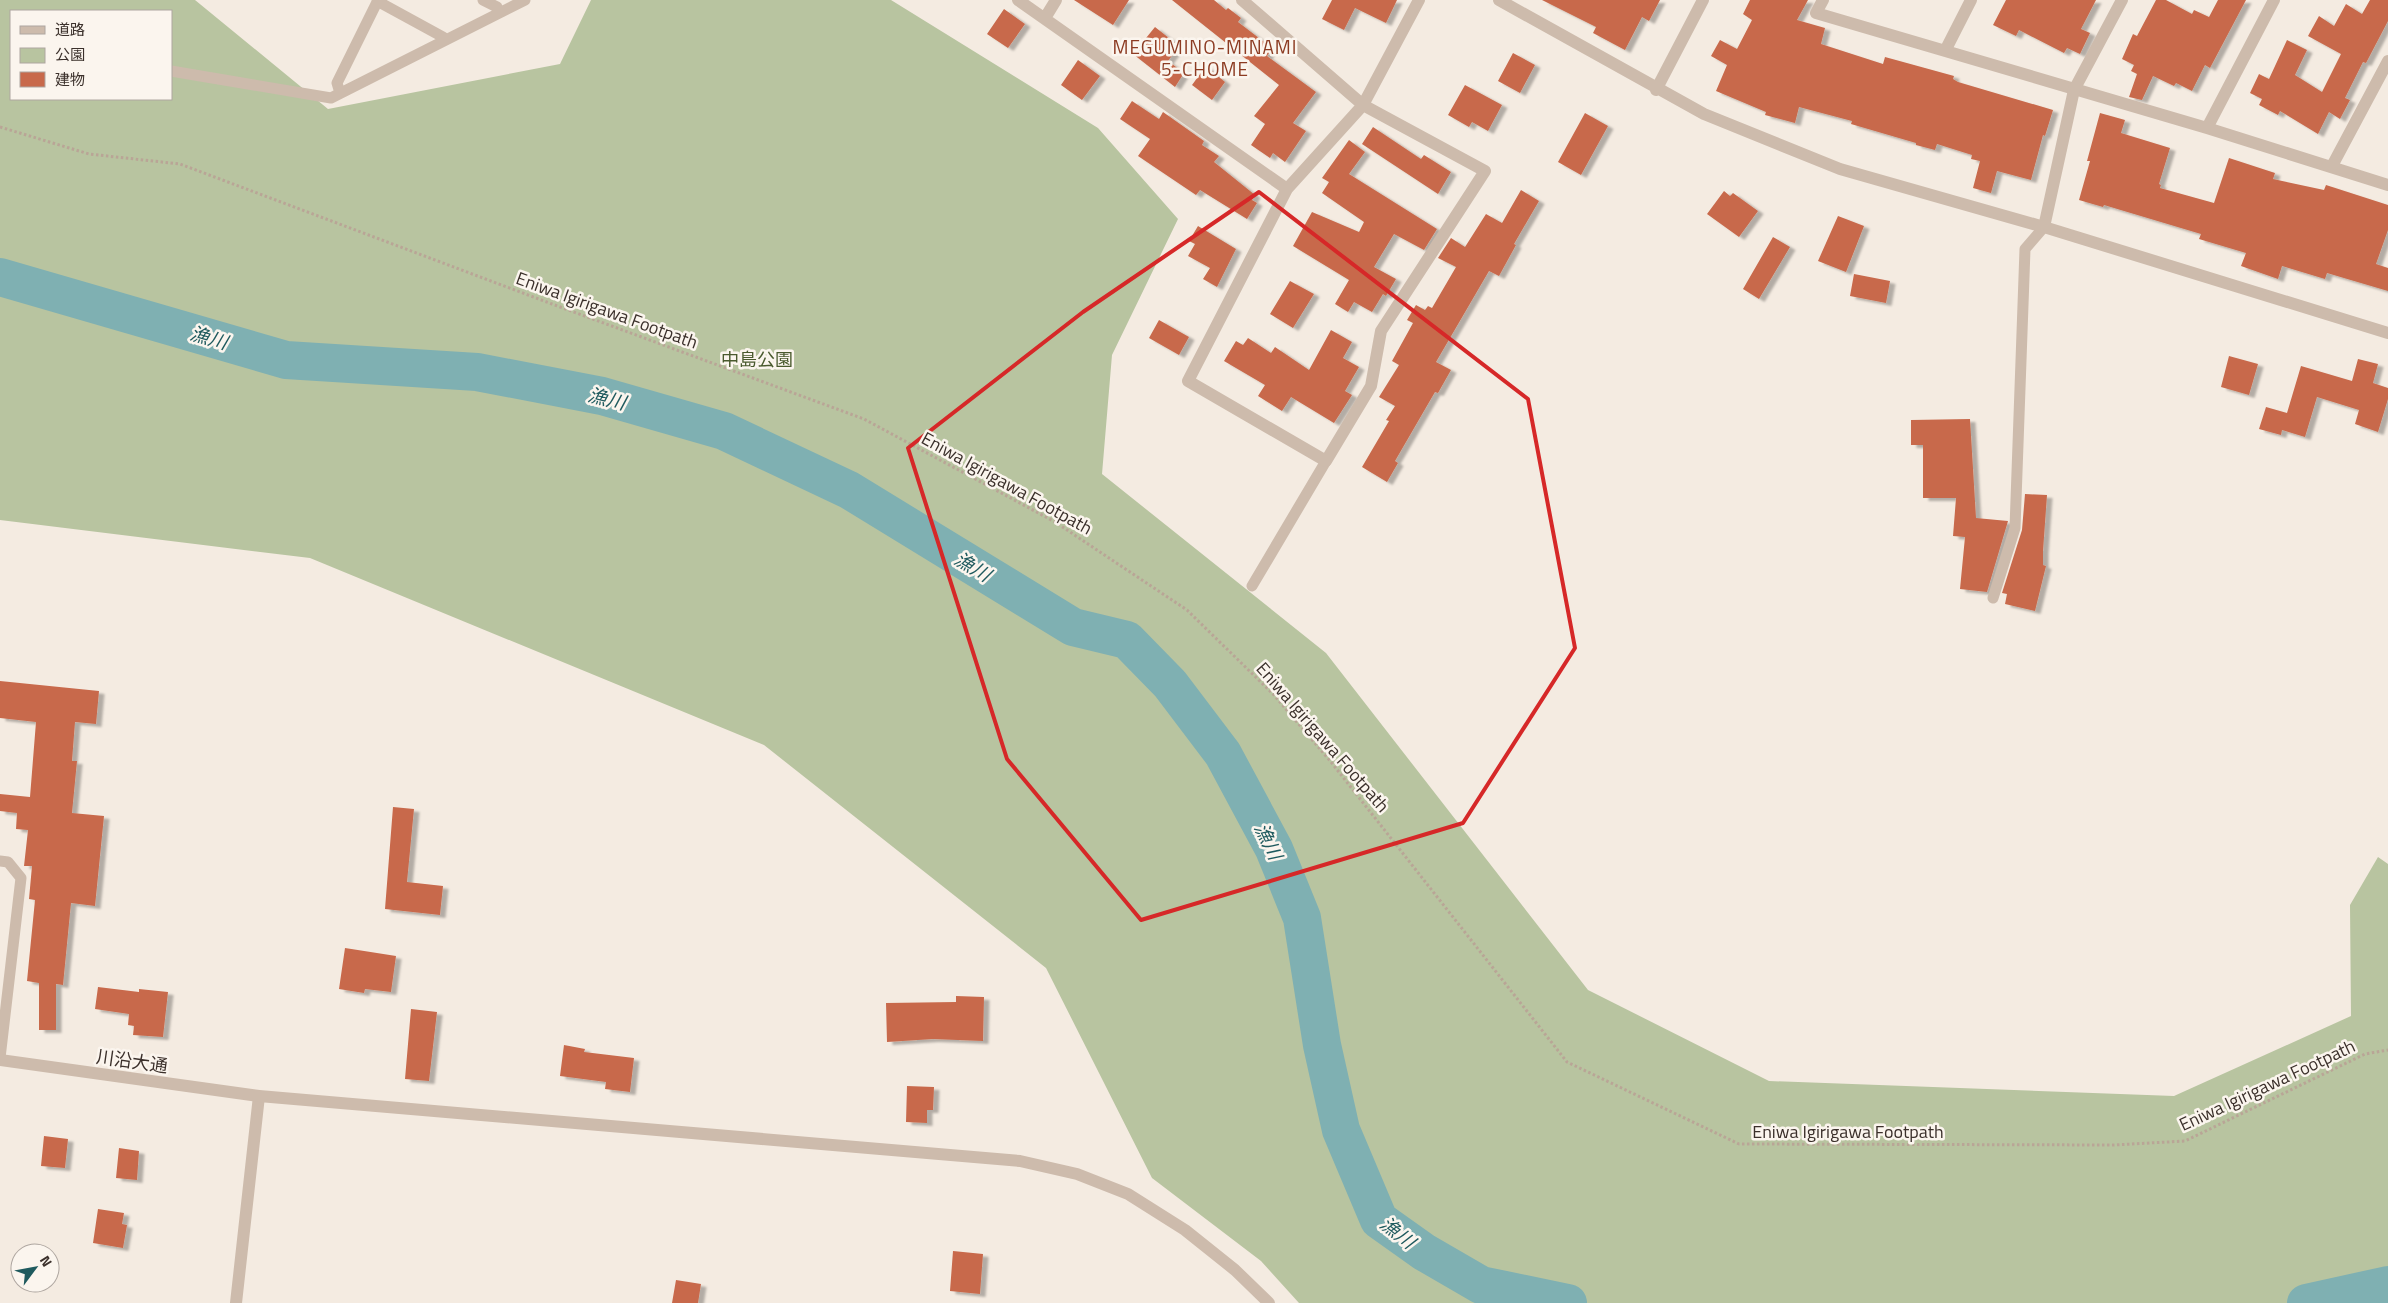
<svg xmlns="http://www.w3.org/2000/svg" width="2388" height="1303" viewBox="0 0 2388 1303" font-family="'Titillium Web','Noto Sans JP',sans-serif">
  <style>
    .green { fill: #b8c4a0; fill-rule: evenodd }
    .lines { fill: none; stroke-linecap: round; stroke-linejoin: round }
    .river { stroke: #7fb0b2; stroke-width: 38 }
    .building { fill: #c8694b; filter: url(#shadow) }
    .path { stroke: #b9a596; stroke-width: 3; stroke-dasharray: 2.5 2.5; stroke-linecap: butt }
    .service { stroke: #cdbbac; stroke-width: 11 }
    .minor { stroke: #cdbbac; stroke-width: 12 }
    .tertiary { stroke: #cdbbac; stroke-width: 12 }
    .marked { fill: none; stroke: #d62828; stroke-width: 4; stroke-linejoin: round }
    .labels { text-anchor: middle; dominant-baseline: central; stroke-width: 5; stroke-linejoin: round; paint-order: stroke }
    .street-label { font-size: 18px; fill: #3b302b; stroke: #fbf5ee }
    .park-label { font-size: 18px; fill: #4a5a2e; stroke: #fbf5ee }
    .neighbourhood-label { font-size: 19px; letter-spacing: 1px; fill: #8c3b22; stroke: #fbf5ee }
    .water-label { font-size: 19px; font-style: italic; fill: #1f5a5e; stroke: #fbf5ee }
  </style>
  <defs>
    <filter id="shadow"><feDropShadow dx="5.5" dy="3" stdDeviation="1" flood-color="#0004"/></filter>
  </defs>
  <rect width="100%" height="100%" fill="#f4ebe1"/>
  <path class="green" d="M0,0H195L328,109L560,64L591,0H891L1098,128L1178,219L1112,355L1102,474L1326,653L1588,990L1769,1081L2174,1096L2351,1016L2350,905L2378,857L2388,864V1303H1299L1261,1261L1152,1178L1046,968L764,745L310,558L0,520ZM11,11H171V99H11Z"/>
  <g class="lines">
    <path class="river" d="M0,277L286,360L477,372L602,396L724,431L849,490L1073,627L1127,640L1170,684L1223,754L1274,849L1302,918L1322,1045L1341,1130L1379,1220L1424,1252L1481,1285L1568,1303
      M2306,1303L2388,1285"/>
  </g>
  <path class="building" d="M1074,0H1129L1113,25Z
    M1172,0H1214L1226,10L1228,8L1241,18L1238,22L1272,48L1267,56L1316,92L1293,123L1306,131L1285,162L1273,153L1270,158L1251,145L1265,124L1254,116L1279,85Z
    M1332,0H1397L1386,23L1355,8L1344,30L1322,19Z
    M1542,0H1660L1649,21L1642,17L1625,50L1593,33L1596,27Z
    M1750,0H1808L1797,20L1825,28L1821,44L1883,64L1885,57L1954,76L1953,79L1958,82L2053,110L2045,136L2043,135L2031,180L1997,171L1991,193L1973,188L1980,161L1971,159L1972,155L1937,144L1935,150L1916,145V143L1851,124L1852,121L1799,107L1795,123L1765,115L1766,112L1716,91L1727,65L1711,56L1720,40L1737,49L1752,20L1743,14Z
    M2006,0H2096L2081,29L2090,33L2080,54L2067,48L2064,53L2019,30L2016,36L1993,25Z
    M2156,0H2166L2192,14L2194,10L2209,17L2218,0H2246L2210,68L2205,65L2192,91L2176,83L2174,86L2153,76L2142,100L2129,97L2137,74L2131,71L2134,65L2122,59L2133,34L2137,36Z
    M2370,0H2388V21L2366,63L2363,62L2345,98L2350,100L2340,119L2329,112L2318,134L2280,111L2278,115L2259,105L2262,99L2250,93L2259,74L2269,79L2287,40L2307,50L2295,75L2322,92L2341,54L2308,36L2319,16L2334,26L2346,4L2362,14Z
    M1004,9L1025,24L1008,48L987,34Z
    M1155,27L1179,46L1168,61L1184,73L1175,87L1133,54Z
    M1513,53L1535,65L1520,93L1498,81Z
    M1078,60L1100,76L1082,100L1061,85Z
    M1206,66L1225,82L1212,100L1192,85Z
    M1465,85L1502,105L1488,131L1472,122L1469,127L1448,115Z
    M1132,101L1159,119L1163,112L1204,141L1202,145L1219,156L1214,162L1255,195L1252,200L1257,203L1247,219L1200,190L1196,195L1138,156L1150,139L1120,119Z
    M1585,113L1608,126L1581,175L1558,162Z
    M2100,113L2125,120L2121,133L2170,148L2159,184L2161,185L2160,188L2214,203L2229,158L2275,173L2273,179L2324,190L2326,185L2388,205V230L2376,264L2388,268V291L2327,273L2325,279L2282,266L2278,279L2241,266L2246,253L2199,239L2201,234L2104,205L2103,207L2079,200L2090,161H2087Z
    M1373,127L1421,159L1424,155L1451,172L1438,194L1362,144Z
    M1349,140L1365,152L1349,174L1437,229L1424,250L1394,234L1374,267L1396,279L1386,296L1383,294L1372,312L1354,302L1348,312L1335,304L1349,280L1293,246L1312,212L1359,232L1364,222L1322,193L1329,182L1322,178Z
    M1521,190L1539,201L1514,244L1516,245L1499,276L1489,271L1436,362L1451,370L1438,393L1435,392L1395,461L1398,463L1387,482L1362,467L1389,421L1386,420L1395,406L1379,397L1399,365L1392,361L1413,323L1407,320L1416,305L1425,310L1428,306L1432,308L1456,267L1438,258L1451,238L1465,247L1486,214L1502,223Z
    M1724,191L1730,196L1733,193L1758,211L1739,237L1707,214Z
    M1838,216L1864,226L1846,272L1818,261Z
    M1198,226L1236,249L1217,287L1203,279L1210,268L1188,256L1195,244L1189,241Z
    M1773,237L1790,247L1759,299L1743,289Z
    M1854,274L1890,281L1886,303L1850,296Z
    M1290,281L1314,294L1293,328L1270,314Z
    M1159,320L1189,337L1179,355L1149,338Z
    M1331,330L1352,342L1343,358L1359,367L1345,391L1352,395L1334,423L1291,397L1282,411L1258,396L1265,385L1224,361L1236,341L1243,345L1248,338L1271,353L1275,347L1309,370Z
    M2229,356L2258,364L2249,395L2221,387Z
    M2358,359L2378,364L2373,383L2388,388V399L2378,432L2355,424L2359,410L2317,397L2305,437L2282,430L2281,435L2259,429L2266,407L2287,413L2301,366L2352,381Z
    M1970,419L1976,518L2008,521L1987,592L1960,589L1965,537L1953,536L1956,498H1923V445H1911V420Z
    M2025,494L2047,495L2043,551V565L2046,566L2035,611L2005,604L2007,594L2002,593L2022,530Z
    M0,681L99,691L96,724L75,722L72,761H77L72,813L104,816L95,906L71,903L63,985L56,984V1030H39V983L27,981L35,900L29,899L32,866H24L28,830L16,829L17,813L0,811V794L30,797L36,722L0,718Z
    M393,807L414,809L407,882L443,886L440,915L385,909Z
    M345,948L396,956L391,992L365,989L364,993L339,989Z
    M98,987L139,992V989L168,992L163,1037L133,1035L134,1026L128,1025L129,1014L95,1009Z
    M956,996L984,997L983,1041L933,1039L887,1042L886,1003L956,1002Z
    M411,1009L437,1012L429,1081L405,1079Z
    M564,1045L585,1049L584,1052L634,1058L630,1092L605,1089L606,1082L560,1076Z
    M907,1086L934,1087L933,1110H927V1123L906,1122Z
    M44,1136L68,1139L65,1168L41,1166Z
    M119,1148L139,1151L137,1180L116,1178Z
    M98,1209L124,1213L122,1224L127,1225L123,1248L93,1243Z
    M953,1251L983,1254L980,1294L950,1291Z
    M676,1280L701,1284L698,1303H672Z"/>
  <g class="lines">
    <path class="path" d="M0,127L89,154L180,164L552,304L864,419L1055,522L1187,610L1274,695L1331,762L1567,1062L1739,1144L2114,1145L2185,1141L2365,1054L2388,1050"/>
    <path class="service" d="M483,0L497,7L499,13
      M377,1L443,37L445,40
      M171,71L331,98L525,0
      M340,93L337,83L378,0
      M1252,586L1326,461
      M1993,598L2015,528L2025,249L2044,227
      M0,861L8,862L21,878L0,1058"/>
    <path class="minor" d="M1018,0L1287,189
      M1242,0L1363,105L1485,171L1381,331L1371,386L1326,461L1188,381L1287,189L1363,105L1419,0
      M1823,0L1816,13L2207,128L2388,185
      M1045,18L1056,0
      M1945,51L1971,0
      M2207,128L2274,0
      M2332,166L2388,61
      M236,1303L259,1096"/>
    <path class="tertiary" d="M1499,0L1704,114L1840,169L2044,227L2388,333
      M1656,90L1703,0
      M2044,227L2074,90L2122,0
      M0,1060L259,1096L1020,1161L1077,1174L1128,1194L1185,1230L1235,1270L1269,1303"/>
  </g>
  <path class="marked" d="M1259,192L1528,399L1575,648L1463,823L1141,920L1007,759L908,448L1083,312Z"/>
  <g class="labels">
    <g class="street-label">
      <text transform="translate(607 310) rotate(20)">Eniwa Igirigawa Footpath</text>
      <text transform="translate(1007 483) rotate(29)">Eniwa Igirigawa Footpath</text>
      <text transform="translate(1323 737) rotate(49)">Eniwa Igirigawa Footpath</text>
      <text transform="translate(132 1061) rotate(8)">川沿大通</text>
      <text transform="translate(2267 1085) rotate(-25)">Eniwa Igirigawa Footpath</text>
      <text x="1848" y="1131">Eniwa Igirigawa Footpath</text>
    </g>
    <g class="park-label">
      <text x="757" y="359">中島公園</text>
    </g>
    <g class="neighbourhood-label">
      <text x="1205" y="46">MEGUMINO-MINAMI<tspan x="1205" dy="22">5-CHOME</tspan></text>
    </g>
    <g class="water-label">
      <text transform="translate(209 337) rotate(16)">漁川</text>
      <text transform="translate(607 398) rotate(14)">漁川</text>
      <text transform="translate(973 566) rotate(31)">漁川</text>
      <text transform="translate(1269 841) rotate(64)">漁川</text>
      <text transform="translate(1398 1232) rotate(38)">漁川</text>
    </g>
  </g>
  <rect x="10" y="10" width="162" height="90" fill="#fbf5ee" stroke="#aea6a0"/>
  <rect x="20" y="26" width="25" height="8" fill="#cdbbac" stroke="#aea6a0"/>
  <text x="55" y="35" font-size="15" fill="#3b302b">道路</text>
  <rect x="20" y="48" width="25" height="15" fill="#b8c4a0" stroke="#aea6a0"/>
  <text x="55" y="60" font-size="15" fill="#3b302b">公園</text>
  <rect x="20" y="72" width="25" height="15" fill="#c8694b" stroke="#aea6a0"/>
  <text x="55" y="85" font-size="15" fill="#3b302b">建物</text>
  <g transform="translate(35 1268) rotate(58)"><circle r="24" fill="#fbf5ee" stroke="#aea6a0"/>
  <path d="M0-4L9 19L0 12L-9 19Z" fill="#1f5a5e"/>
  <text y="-8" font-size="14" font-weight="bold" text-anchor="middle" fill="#3b302b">N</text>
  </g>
</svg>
